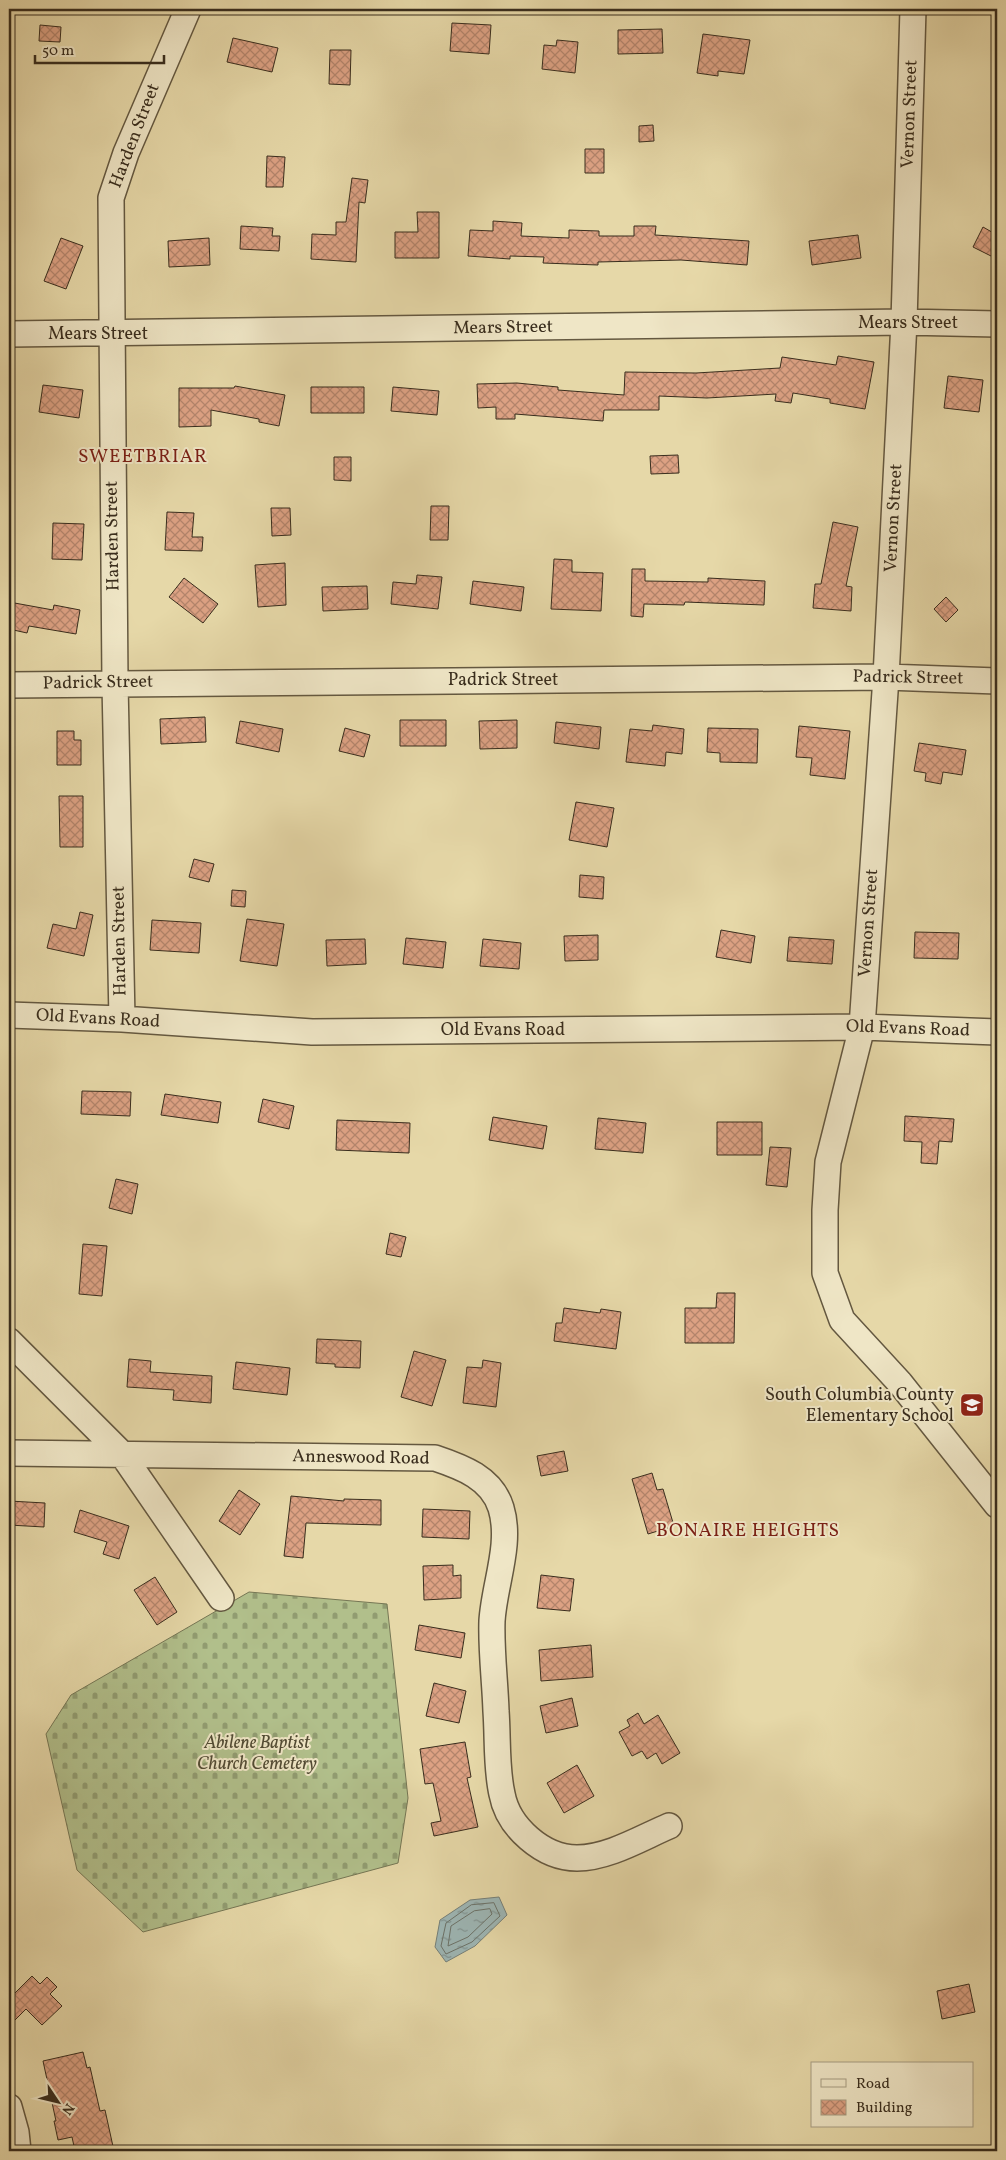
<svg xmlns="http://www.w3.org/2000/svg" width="1006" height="2160" viewBox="0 0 1006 2160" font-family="Vollkorn,serif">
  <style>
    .cemetery { fill: url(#cemetery-stones); stroke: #757654 }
    .water { fill: url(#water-ripples); stroke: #757f78 }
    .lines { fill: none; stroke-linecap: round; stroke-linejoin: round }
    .shore { stroke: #6b7269; stroke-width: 1 }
    .building { fill: url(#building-cross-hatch); stroke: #392d1d }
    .minor-casing { stroke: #645840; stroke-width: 28 }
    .minor { stroke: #efe6c6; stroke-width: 25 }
    .labels { text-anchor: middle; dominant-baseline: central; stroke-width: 4; stroke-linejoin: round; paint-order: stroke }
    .street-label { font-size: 18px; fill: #392d1d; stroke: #efe6c6 }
    .poi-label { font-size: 18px; fill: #392d1d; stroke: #efe6c6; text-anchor: end }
    .park-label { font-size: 18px; font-style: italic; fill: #514a33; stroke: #efe6c6 }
    .neighbourhood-label { font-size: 19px; letter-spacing: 1px; fill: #7a1f14; stroke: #efe6c6 }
  </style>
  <defs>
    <pattern id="cemetery-stones" width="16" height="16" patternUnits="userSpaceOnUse" patternTransform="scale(1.25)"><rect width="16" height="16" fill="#b1bf8b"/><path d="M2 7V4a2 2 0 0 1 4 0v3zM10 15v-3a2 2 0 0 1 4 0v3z" fill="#919c71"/></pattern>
    <pattern id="water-ripples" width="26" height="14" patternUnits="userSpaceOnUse" patternTransform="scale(1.25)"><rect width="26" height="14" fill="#9db6b5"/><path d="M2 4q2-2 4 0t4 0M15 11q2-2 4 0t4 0" fill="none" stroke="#819493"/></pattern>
    <pattern id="building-cross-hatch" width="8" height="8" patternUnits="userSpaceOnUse" patternTransform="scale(1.25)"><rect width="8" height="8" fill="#dca183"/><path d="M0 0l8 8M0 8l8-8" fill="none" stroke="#b3846b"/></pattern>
  </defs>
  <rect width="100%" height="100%" fill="#e6d8a8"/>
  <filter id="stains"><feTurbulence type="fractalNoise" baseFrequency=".004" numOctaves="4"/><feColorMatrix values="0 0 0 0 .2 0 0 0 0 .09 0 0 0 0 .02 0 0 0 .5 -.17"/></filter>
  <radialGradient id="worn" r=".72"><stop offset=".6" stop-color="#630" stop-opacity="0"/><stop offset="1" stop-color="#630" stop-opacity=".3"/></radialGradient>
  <path class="cemetery" d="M249,1592L387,1604L408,1798L398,1863L143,1932L77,1870L46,1734L71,1695Z"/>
  <path class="water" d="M499,1897L507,1915L475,1946L446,1962L435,1947L440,1920L470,1900Z"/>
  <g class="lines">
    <path class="shore" d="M494,1903L500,1916L472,1942L446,1954L441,1946L446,1923L471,1905Z
      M490,1909L492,1914L468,1937L448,1946L451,1926L474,1911Z"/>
  </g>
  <path class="building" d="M452,23L491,25L489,54L450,51Z
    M40,25L61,27L60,42L39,41Z
    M662,29L663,53L618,54V30Z
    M703,34L750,40L744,74L718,71V76L697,73Z
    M233,38L278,48L272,72L227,62Z
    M557,40L578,42L575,73L542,69L544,45L556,46Z
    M330,50H351L350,85L329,84Z
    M653,125L654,141L639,142V126Z
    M585,149H604V173H585Z
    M267,156L285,157L283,187H266Z
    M352,178L368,180L365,203L359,202L356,262L311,259L312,234L336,235V222H346Z
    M417,212H439V258H395V232H418Z
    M493,221L522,223L521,236L569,238V230L599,231V236H634V226H656L655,235L749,241L747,265L681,260L598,262V265L543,263L544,257L510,256V259L468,256L470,230L493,231Z
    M241,226L273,228L272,236H280L279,251L240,249Z
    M983,227L997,235V249L993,257L973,247Z
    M858,235L861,258L812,265L809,241Z
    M61,238L83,246L66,289L44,281Z
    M209,238L210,265L169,267L168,241Z
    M838,356L874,362L865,409L830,403V399L793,393L791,403L775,401L776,394L707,398L659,396V410H604L603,421L515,414V419H496V407L478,408L477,384L517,383L558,387V390L624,395L625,372L696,373L780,368L782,357L836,365Z
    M948,376L983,380L979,412L944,408Z
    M43,385L83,390L79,418L39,412Z
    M235,386L285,395L279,426L259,422V419L211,410V426L179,427V388H234Z
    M311,387H364V413H311Z
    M393,387L439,391L437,415L391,411Z
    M678,455L679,473L651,474L650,456Z
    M334,457H351V481L334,480Z
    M431,506H449L448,540H430Z
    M271,508H290L291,535L272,536Z
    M167,512L194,513L192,537H203L202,551L165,550Z
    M833,522L858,527L846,586L852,587L851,611L813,608L815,584H821Z
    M53,523L84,524L82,560L52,559Z
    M554,559L572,560V572L603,573L601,611L551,609Z
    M285,563L286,605L258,607L255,565Z
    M632,569H645V581L708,582V578L765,581L764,605L685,602L684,605L644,604L643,617L631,616Z
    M417,575L442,577L438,609L391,604L393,582L416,584Z
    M184,578L218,604L203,623L169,597Z
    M473,581L524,587L521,611L470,604Z
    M367,586L368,609L323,611L322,587Z
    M946,597L958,610L946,622L934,609Z
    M9,602L53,610L54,605L80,610L76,634L29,626L27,633L9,629Z
    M205,717L206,742L161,744L160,719Z
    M400,720H446V746H400Z
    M517,720V748L480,749L479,721Z
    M240,721L283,729L279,752L236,743Z
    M556,722L601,727L599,749L554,743Z
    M653,725L684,729L682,754L666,752L665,766L626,762L630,729L652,731Z
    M799,726L850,731L845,779L810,775L812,758L796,757Z
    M345,728L370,735L364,757L339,751Z
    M708,728L758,729L757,763L720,762V753L707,752Z
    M57,731H74V740H81V765H57Z
    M919,743L966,750L962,775L943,772L941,784L925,781L926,773L914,771Z
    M59,796H83V847H60Z
    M576,802L614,808L607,847L569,840Z
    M194,859L214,864L209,882L189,877Z
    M580,875L604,877L603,899L579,897Z
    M232,890L246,891L245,907L231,906Z
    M80,912L93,915L84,956L47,948L53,924L76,929Z
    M247,919L284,924L277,966L240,961Z
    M152,920L201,923L199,953L150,950Z
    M721,930L755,936L751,963L716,957Z
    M915,932L959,933L958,959L914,958Z
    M598,935V960L565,961L564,936Z
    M789,937L834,940L832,964L787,961Z
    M406,938L446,942L443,968L403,964Z
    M365,939L366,964L327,966L326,940Z
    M483,939L521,943L519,969L480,966Z
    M82,1091L131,1092L130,1116L81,1114Z
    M165,1094L221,1102L218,1123L161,1115Z
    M263,1099L294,1106L289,1129L258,1122Z
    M905,1116L954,1119L952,1142L939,1141L937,1164L921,1163L922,1142L904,1141Z
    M493,1117L547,1126L543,1149L489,1140Z
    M598,1118L646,1123L643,1153L595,1149Z
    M337,1120L410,1123L409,1153L336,1150Z
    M717,1122H762V1155H717Z
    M770,1147L791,1148L787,1187L766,1185Z
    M116,1179L138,1184L132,1214L109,1208Z
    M390,1233L406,1237L401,1257L386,1254Z
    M83,1244L107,1246L102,1296L79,1294Z
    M717,1293H735L734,1343H685V1308H716Z
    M564,1308L600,1313L601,1309L621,1312L616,1349L554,1341L556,1323H562Z
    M317,1339L361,1341L360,1368L335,1367V1364L316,1363Z
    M414,1351L446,1360L432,1406L401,1397Z
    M129,1359L151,1361L150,1372L212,1376L211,1403L173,1400L174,1390L127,1387Z
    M483,1360L501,1363L496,1407L463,1403L467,1367L482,1368Z
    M236,1362L290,1368L287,1395L233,1389Z
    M564,1451L568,1471L541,1476L537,1456Z
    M652,1473L657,1490L663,1489L674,1526L648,1534L632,1479Z
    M239,1490L260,1504L240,1535L219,1521Z
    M291,1496L344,1501V1499L381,1500V1525L306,1523L303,1558L284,1556Z
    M9,1501L45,1503L44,1527L9,1525Z
    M423,1509L470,1511L469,1539L422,1537Z
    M80,1510L129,1526L119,1559L103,1554L107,1542L74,1532Z
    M453,1565V1576L461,1575V1598L424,1600L423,1566Z
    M541,1575L574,1579L570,1611L537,1608Z
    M155,1577L177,1612L157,1625L134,1590Z
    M419,1625L465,1633L461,1658L415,1650Z
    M591,1645L593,1677L541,1681L539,1650Z
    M434,1683L466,1691L459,1723L426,1716Z
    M572,1698L578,1726L546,1733L540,1706Z
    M638,1713L644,1724L658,1715L680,1753L662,1764L656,1753L647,1759L642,1751L632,1756L619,1732L630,1726L627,1720Z
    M465,1742L471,1777L467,1778L478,1827L434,1836L431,1823L441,1821L433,1783L425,1784L420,1749Z
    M577,1765L594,1796L564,1813L547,1783Z
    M32,1976L40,1984L47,1977L57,1987L50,1994L62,2006L42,2025L26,2009L9,2026V1999Z
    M969,1984L975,2012L942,2019L937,1991Z
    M83,2052L87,2068L90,2067L100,2111L105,2110L114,2151H75L72,2137L58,2140L54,2121H56L43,2061Z"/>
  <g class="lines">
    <defs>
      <path id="minor" d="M913,9L904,322L886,677L862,1027L828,1162L825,1210V1273L842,1320L900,1383L997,1505
        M9,334L904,322L997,324
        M9,685L886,677L997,681
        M9,1015L122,1019L312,1032L862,1027L997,1032
        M122,1019L115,683L111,198L126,153L188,9
        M9,1341L122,1454L221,1598
        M9,1453L435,1458C462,1467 492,1478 501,1508C512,1544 494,1585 492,1621C491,1651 495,1681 496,1711C498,1738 496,1768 502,1794C508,1827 543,1858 577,1858C608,1858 641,1838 669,1826
        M9,2107L16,2132L18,2151"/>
    </defs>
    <use href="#minor" class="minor-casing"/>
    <use href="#minor" class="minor"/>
  </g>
  <defs>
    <symbol id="school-square" viewBox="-11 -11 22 22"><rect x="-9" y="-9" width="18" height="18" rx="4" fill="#8f2418" stroke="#efe6c6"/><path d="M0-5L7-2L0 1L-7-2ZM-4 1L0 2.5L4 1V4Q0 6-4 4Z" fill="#fff"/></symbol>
  </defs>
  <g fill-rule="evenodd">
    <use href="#school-square" x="958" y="1391" width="28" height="28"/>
  </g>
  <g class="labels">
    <g class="street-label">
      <text transform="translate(910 114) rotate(-88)">Vernon Street</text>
      <text transform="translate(135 136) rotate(-69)">Harden Street</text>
      <text x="908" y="323">Mears Street</text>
      <text transform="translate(503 328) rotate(-1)">Mears Street</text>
      <text x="98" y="334">Mears Street</text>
      <text transform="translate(894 518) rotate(-87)">Vernon Street</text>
      <text transform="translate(113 536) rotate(-91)">Harden Street</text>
      <text transform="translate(908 678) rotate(1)">Padrick Street</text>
      <text x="503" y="680">Padrick Street</text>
      <text transform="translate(98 683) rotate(-1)">Padrick Street</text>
      <text transform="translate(869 923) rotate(-86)">Vernon Street</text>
      <text transform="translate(120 941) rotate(-91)">Harden Street</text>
      <text transform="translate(98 1019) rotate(3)">Old Evans Road</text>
      <text transform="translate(908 1029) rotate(2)">Old Evans Road</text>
      <text x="503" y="1030">Old Evans Road</text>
      <text transform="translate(361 1458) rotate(1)">Anneswood Road</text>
    </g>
    <g class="poi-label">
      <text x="954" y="1395">South Columbia County<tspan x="954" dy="21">Elementary School</tspan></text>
    </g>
    <g class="park-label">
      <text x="257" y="1743">Abilene Baptist<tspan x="257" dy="21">Church Cemetery</tspan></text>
    </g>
    <g class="neighbourhood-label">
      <text x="143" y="457">SWEETBRIAR</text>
      <text x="748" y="1531">BONAIRE HEIGHTS</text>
    </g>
  </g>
  <rect width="1006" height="2160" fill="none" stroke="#e6d8a8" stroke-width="30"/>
  <rect x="10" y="10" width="986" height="2140" fill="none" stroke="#392d1d" stroke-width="2.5"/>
  <rect x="15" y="15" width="976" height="2130" fill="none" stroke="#392d1d"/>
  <rect x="811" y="2062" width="162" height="65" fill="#efe6c6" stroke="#a69c82"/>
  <rect x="821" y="2079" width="25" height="8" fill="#efe6c6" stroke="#a69c82"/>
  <text x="856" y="2088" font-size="15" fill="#392d1d">Road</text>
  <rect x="821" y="2100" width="25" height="15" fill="url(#building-cross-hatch)" stroke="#a69c82"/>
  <text x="856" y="2112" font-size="15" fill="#392d1d">Building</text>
  <g transform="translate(58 2102) rotate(125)" stroke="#efe6c6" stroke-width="4" paint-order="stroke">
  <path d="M0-4L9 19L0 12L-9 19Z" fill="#392d1d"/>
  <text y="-8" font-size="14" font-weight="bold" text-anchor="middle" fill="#392d1d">N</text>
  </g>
  <path d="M35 55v8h129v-8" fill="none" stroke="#392d1d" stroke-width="2.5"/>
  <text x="42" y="55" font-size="15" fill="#392d1d" stroke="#efe6c6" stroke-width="4" paint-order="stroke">50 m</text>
  <rect width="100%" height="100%" filter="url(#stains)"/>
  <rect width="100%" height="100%" fill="url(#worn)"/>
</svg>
